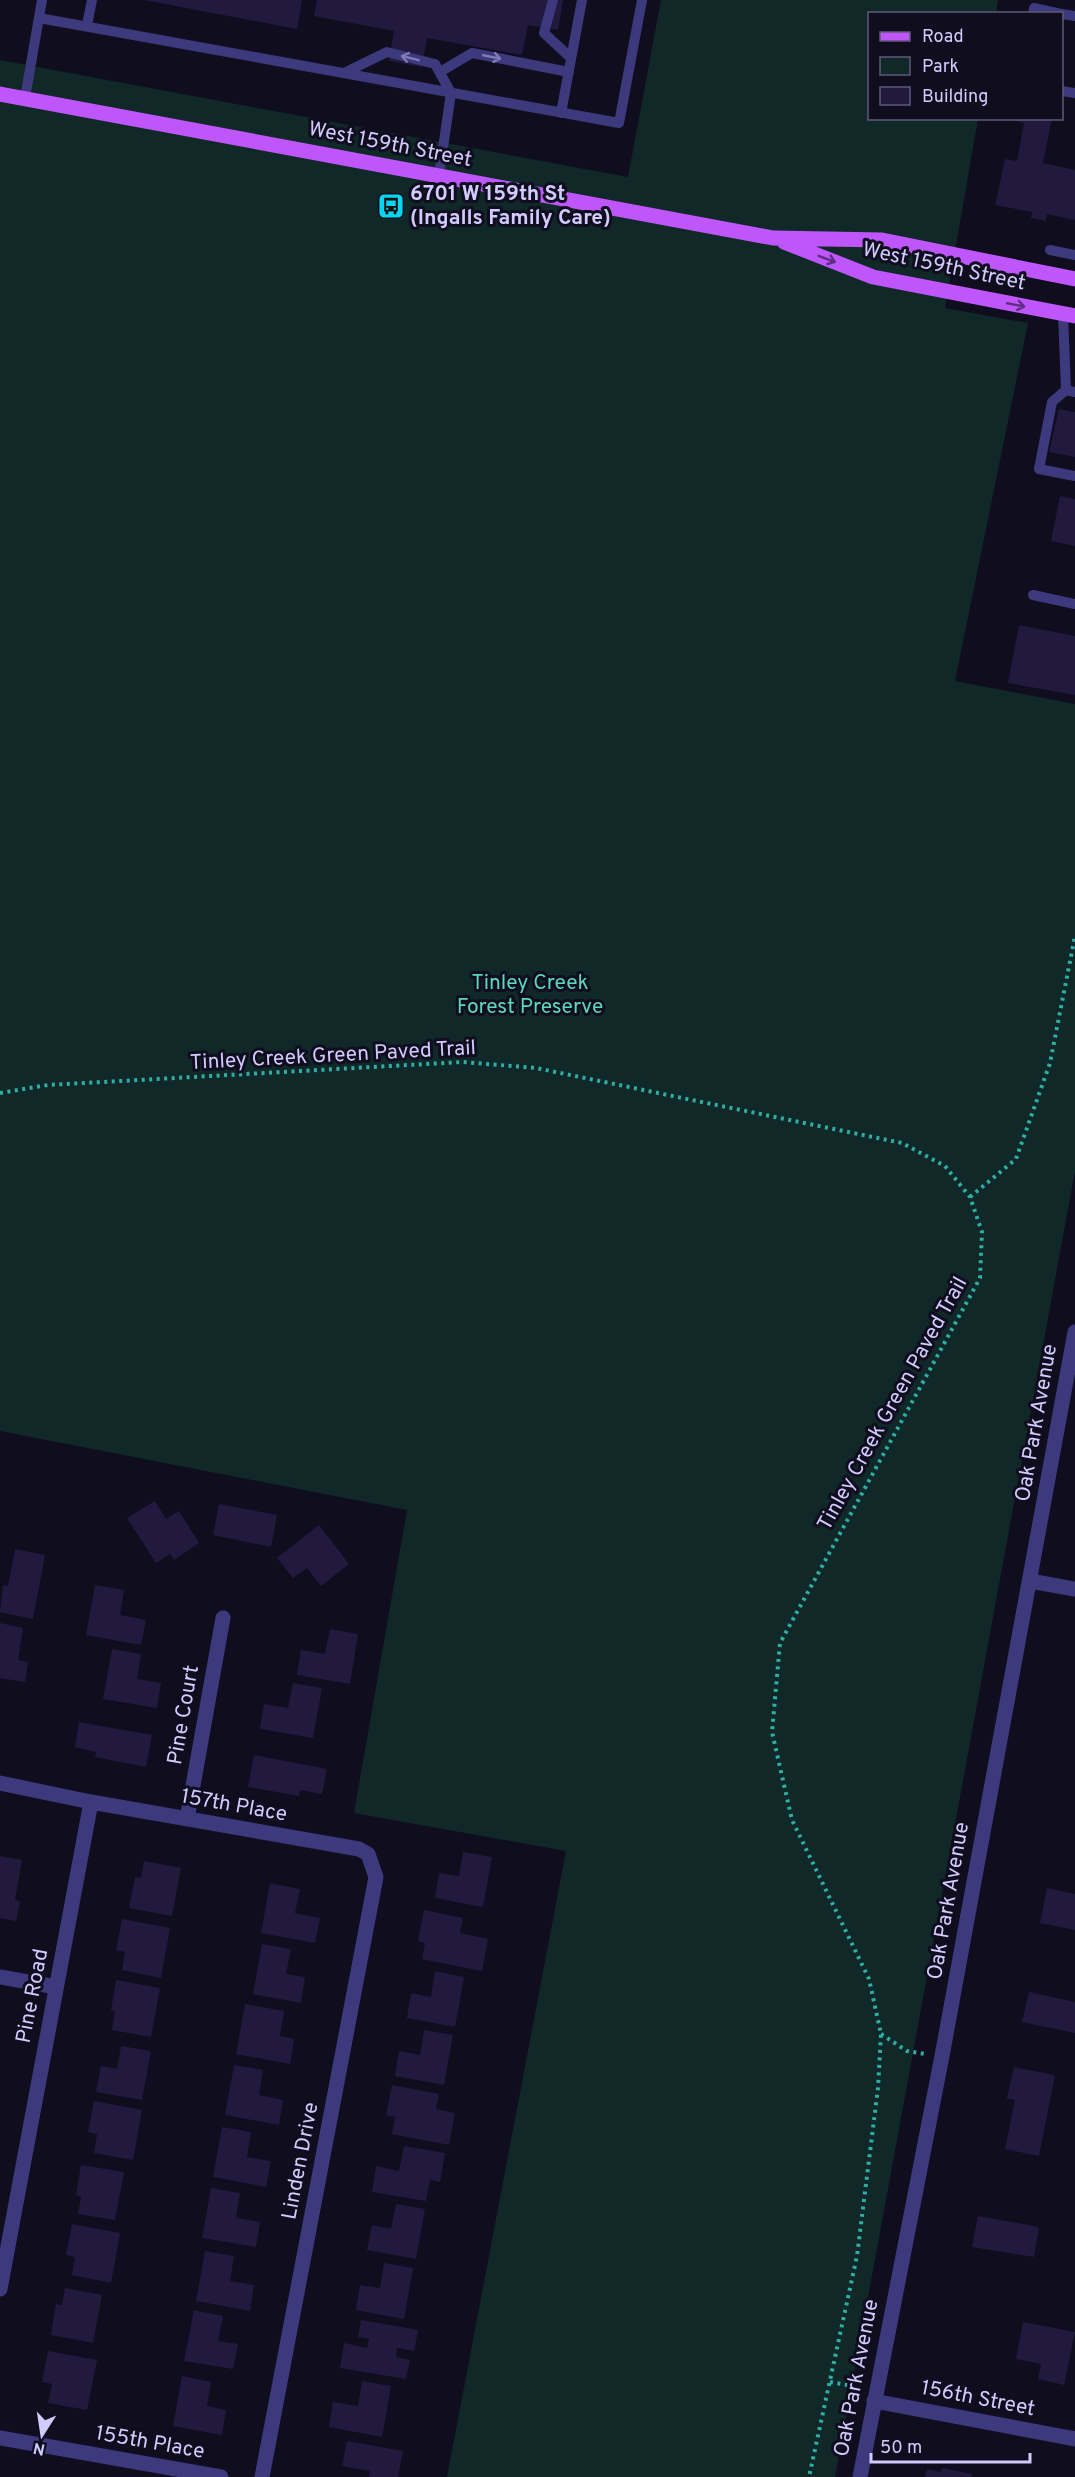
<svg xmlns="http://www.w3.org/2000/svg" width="1075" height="2477" viewBox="0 0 1075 2477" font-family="Overpass,sans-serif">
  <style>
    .green { fill: #102928 }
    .building { fill: #22193f }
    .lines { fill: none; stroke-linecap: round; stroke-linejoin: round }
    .path { stroke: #30ada7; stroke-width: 4; stroke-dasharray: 3 4.5; stroke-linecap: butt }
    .service { stroke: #3c397d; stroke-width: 10 }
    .minor { stroke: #3c397d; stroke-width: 15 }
    .tertiary { stroke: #3c397d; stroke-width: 15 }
    .primary { stroke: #bf56fb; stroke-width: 15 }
    .oneway { stroke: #807bb7 }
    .oneway2 { stroke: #5f2e82 }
    .labels { text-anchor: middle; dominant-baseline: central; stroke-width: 6; stroke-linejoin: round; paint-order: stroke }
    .street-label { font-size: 21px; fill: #d2ccfe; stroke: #100d1f }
    .poi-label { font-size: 21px; font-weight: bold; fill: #d2ccfe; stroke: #100d1f; text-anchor: start }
    .park-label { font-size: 21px; fill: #5bdbbd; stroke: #100d1f }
  </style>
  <rect width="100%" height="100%" fill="#100d1f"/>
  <path class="green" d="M661,0H998L996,13L870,14V118L978,119L945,308L1028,323L955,681L1075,704V1171L835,2477H447L566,1851L354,1813L407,1510L0,1431V60L628,177Z"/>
  <path class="building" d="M144,0H302L297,29Z
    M317,0H563L558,30L528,25L522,55L427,38L422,67L389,61L394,31L314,16Z
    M1007,118H1052L1043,163L1075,170V220L1047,214L1046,221L1031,218L1032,212L995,205L1005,159L1017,161L1024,123Z
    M1059,409L1075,412V457L1049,452Z
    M1060,496L1075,499V546L1051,541Z
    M1019,625L1075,636V695L1008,683Z
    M155,1501L166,1519L179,1511L199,1543L174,1560L170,1554L156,1563L127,1518Z
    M219,1504L277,1515L271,1547L213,1535Z
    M319,1525L349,1564L321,1586L307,1568L293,1578L277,1558Z
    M15,1549L45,1555L33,1619L0,1612L3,1585L8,1586Z
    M95,1585L124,1590L120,1615L146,1620L141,1645L86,1635Z
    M0,1623L23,1628L18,1660L28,1662L25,1682L0,1678Z
    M330,1629L358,1634L350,1684L297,1675L301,1650L325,1654Z
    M112,1649L141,1654L137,1679L161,1683L157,1708L103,1699Z
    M293,1683L322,1688L313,1738L260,1729L264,1704L288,1708Z
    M79,1722L152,1735L146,1767L95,1757L96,1752L75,1747Z
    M254,1755L327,1769L322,1794L300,1790L299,1796L248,1787Z
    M463,1852L492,1857L483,1907L435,1898L439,1873L459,1876Z
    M0,1856L22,1860L15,1900L20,1901L16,1921L0,1918Z
    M144,1861L181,1868L172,1916L129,1908L135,1877L141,1878Z
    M270,1883L300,1889L295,1913L320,1918L315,1943L261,1933Z
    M1047,1888L1075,1894V1930L1040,1923Z
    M424,1910L463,1918L460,1933L488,1939L482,1971L422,1959L425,1943L418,1941Z
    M122,1919L170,1928L161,1978L122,1970L125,1952L116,1950Z
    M262,1944L291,1949L286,1974L305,1977L301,2003L253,1994Z
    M435,1971L464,1977L455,2027L407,2018L411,1993L431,1997Z
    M116,1980L160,1988L151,2037L112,2030L115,2011L111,2010Z
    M1029,1992L1075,2002V2033L1022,2022Z
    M245,2004L284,2011L280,2036L294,2039L290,2064L236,2054Z
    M424,2030L453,2035L444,2085L395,2076L399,2051L420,2055Z
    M121,2046L151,2051L142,2100L96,2092L101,2066L117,2069Z
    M234,2065L263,2070L259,2095L283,2100L279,2125L225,2115Z
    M1014,2067L1055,2075L1039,2156L1005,2149L1015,2100L1007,2098Z
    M392,2085L439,2094L436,2109L455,2113L449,2145L392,2134L395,2117L386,2115Z
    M94,2101L142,2110L133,2160L94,2153L97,2134L88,2132Z
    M222,2127L251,2132L247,2157L271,2161L266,2187L213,2177Z
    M404,2146L445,2153L440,2182L430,2180L426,2201L372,2192L376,2166L399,2171Z
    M81,2165L124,2172L115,2220L78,2214L81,2197L76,2195Z
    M211,2188L240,2193L236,2218L260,2222L256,2247L202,2238Z
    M396,2204L425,2209L416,2259L367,2250L372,2225L391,2229Z
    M978,2216L1039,2227L1034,2257L972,2247Z
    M72,2224L120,2233L111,2283L72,2275L75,2257L66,2255Z
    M205,2251L234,2256L230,2281L254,2285L250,2311L196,2301Z
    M384,2263L413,2268L404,2319L356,2310L360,2285L380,2288Z
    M65,2288L102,2295L93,2343L51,2335L56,2304L62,2305Z
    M194,2310L223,2316L218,2341L238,2344L233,2369L184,2361Z
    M361,2320L418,2330L414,2351L397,2348L396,2357L410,2360L406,2379L340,2368L344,2343L367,2348L369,2339L358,2337Z
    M1023,2322L1075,2332L1064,2385L1038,2379L1041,2364L1016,2359Z
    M48,2351L97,2360L87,2410L48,2403L52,2384L42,2382Z
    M182,2376L211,2382L207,2406L226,2410L222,2435L173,2426Z
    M362,2381L391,2386L382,2437L329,2427L333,2402L358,2406Z
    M347,2441L403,2451L398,2477H369L370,2471L342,2466Z
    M942,2468L972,2474L971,2477H925L927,2469L941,2472Z"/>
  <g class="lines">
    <path class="path" d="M0,1093L48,1085L463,1062L536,1068L902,1143L945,1166L970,1197L982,1232L980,1278L780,1643L772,1732L792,1820L869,1979L881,2034L878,2088L857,2256L809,2477
      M970,1197L1016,1159L1050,1063L1075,936
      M881,2034L907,2051L925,2054
      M830,2382L853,2386"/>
    <path class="service" d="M553,0L544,33L571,58
      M1033,14L1034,8L1061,14
      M1062,14L1075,16
      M39,18L619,123L642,0
      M87,25L92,0
      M440,72L472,53L569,72
      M344,73L387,52L435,64L451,93L439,175
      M1062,91L1075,93
      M25,98L42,0
      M561,113L582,0
      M1050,250L1075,255
      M1063,314L1066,390L1075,392
      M1066,390L1052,402L1039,469L1075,476
      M1033,595L1075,604"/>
    <path class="minor" d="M1030,1581L1075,1589
      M0,1783L91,1802L0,2289
      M91,1802L359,1849L368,1854L376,1877L262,2477
      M187,1819L223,1618
      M0,1977L56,1987
      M874,2401L1075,2439
      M0,2438L221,2477"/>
    <path class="tertiary" d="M860,2477L942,2056L1075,1332"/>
    <path class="primary" d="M0,94L773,238L882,240L1075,279
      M784,242L873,277L1075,316"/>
  </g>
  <defs><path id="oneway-shaft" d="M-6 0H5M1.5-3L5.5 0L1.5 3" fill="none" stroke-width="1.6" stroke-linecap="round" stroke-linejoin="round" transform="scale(1.5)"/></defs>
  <g class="oneway">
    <use href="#oneway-shaft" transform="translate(492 57) rotate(11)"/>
    <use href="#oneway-shaft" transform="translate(410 58) rotate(-166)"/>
  </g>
  <g class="oneway2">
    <use href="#oneway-shaft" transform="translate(827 259) rotate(21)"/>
    <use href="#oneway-shaft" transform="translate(1016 305) rotate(11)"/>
  </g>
  <defs>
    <symbol id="bus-square" viewBox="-11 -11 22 22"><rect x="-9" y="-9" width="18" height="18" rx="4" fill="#06d6f0" stroke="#100d1f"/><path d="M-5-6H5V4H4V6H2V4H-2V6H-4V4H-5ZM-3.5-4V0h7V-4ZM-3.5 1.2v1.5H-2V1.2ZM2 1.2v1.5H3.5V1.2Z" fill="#111"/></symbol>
  </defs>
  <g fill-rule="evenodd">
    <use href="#bus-square" x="376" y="191" width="30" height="30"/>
  </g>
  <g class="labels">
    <g class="street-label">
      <text transform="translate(390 145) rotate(11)">West 159th Street</text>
      <text transform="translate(944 267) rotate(12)">West 159th Street</text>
      <text transform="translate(333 1056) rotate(-3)">Tinley Creek Green Paved Trail</text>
      <text transform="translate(893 1404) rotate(-61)">Tinley Creek Green Paved Trail</text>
      <text transform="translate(1037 1423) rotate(-80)">Oak Park Avenue</text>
      <text transform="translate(184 1715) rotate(-80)">Pine Court</text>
      <text transform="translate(234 1806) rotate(10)">157th Place</text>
      <text transform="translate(949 1901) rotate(-80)">Oak Park Avenue</text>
      <text transform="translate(33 1996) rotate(-79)">Pine Road</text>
      <text transform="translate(301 2161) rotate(-79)">Linden Drive</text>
      <text transform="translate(857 2378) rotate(-79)">Oak Park Avenue</text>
      <text transform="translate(978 2399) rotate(11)">156th Street</text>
      <text transform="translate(150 2443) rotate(10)">155th Place</text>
    </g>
    <g class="poi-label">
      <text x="410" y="194">6701 W 159th St<tspan x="410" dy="24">(Ingalls Family Care)</tspan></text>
    </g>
    <g class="park-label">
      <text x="530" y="983">Tinley Creek<tspan x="530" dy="24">Forest Preserve</tspan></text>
    </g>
  </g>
  <rect x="868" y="12" width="195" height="108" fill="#100d1f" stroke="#5e5978" stroke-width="1.5"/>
  <rect x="880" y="32" width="30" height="9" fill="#bf56fb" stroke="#5e5978" stroke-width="1.5"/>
  <text x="922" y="42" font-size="18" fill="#d2ccfe">Road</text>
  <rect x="880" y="57" width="30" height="18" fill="#102928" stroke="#5e5978" stroke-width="1.5"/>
  <text x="922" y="72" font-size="18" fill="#d2ccfe">Park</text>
  <rect x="880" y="87" width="30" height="18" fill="#22193f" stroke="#5e5978" stroke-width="1.5"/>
  <text x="922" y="102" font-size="18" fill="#d2ccfe">Building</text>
  <g transform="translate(42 2435) rotate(192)" stroke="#100d1f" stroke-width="4.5" paint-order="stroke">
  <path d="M0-4.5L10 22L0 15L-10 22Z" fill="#d2ccfe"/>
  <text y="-9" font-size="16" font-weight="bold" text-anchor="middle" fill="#d2ccfe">N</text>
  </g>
  <path d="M871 2453v9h159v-9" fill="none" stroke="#d2ccfe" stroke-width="3"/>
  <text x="880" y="2453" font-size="18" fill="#d2ccfe" stroke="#100d1f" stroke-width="4.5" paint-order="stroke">50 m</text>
</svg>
